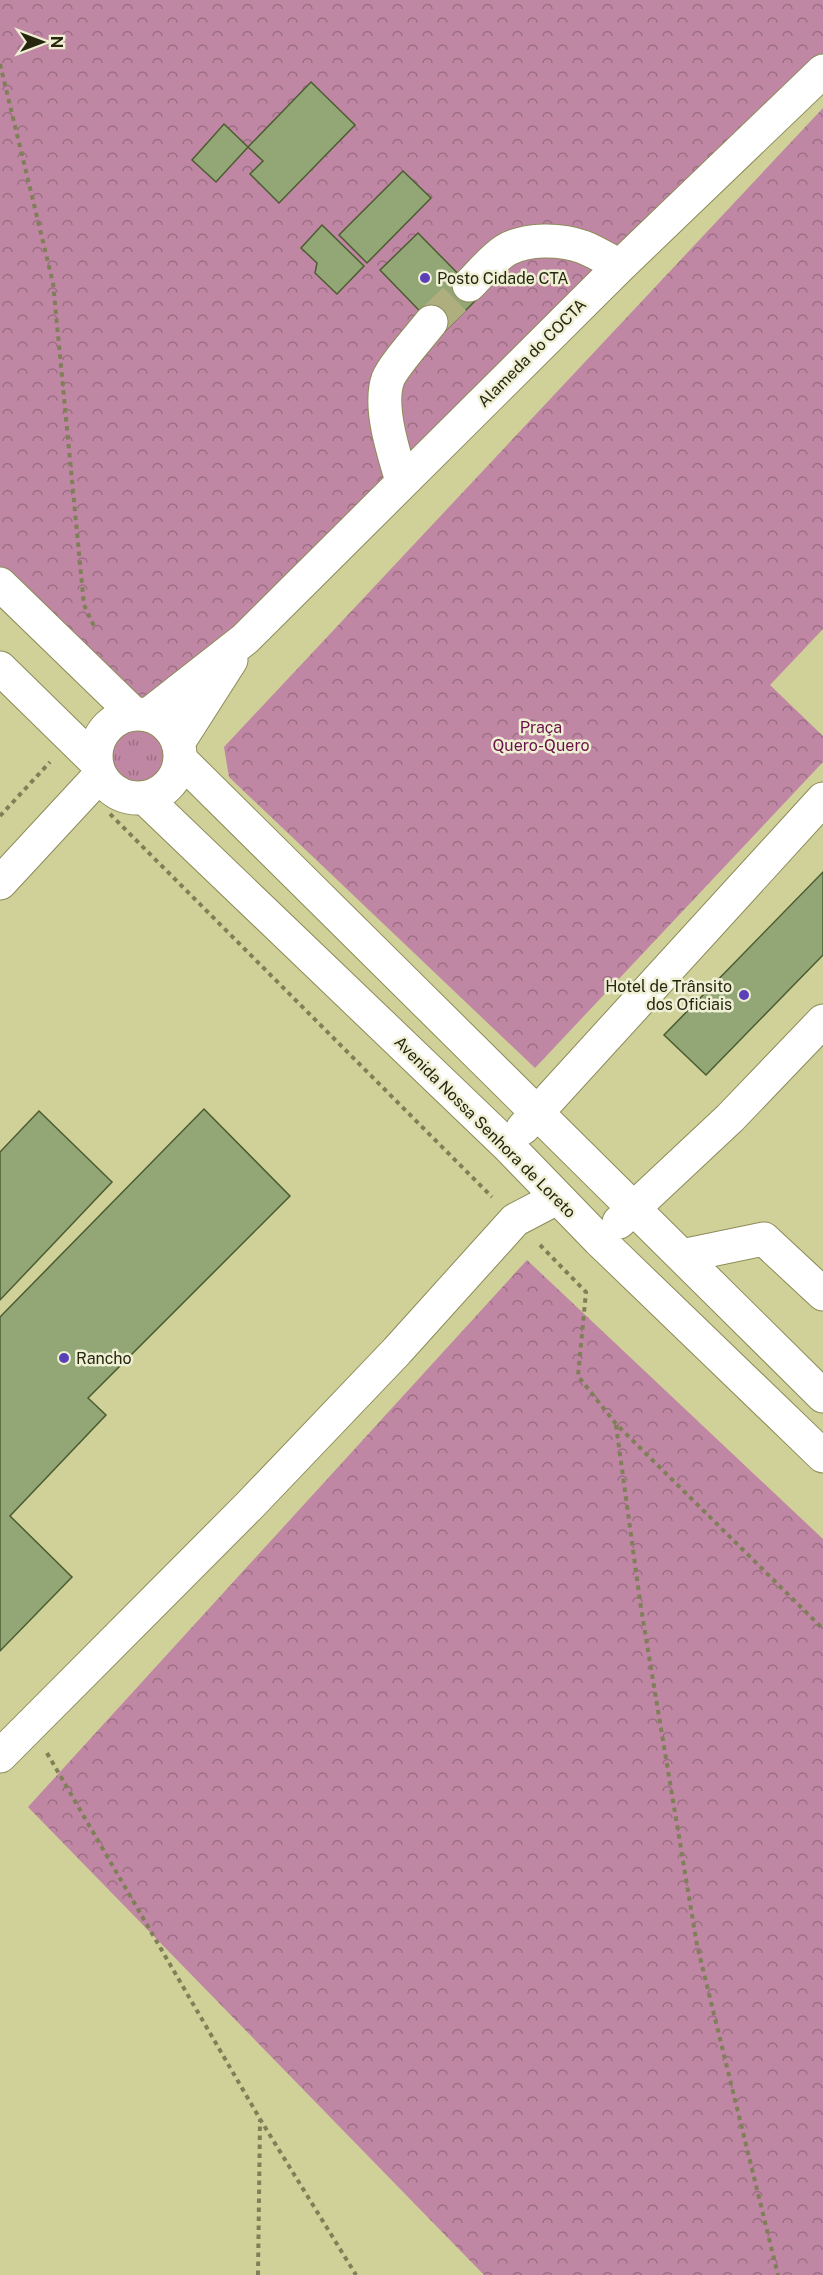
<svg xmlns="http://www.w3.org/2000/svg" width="823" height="2275" viewBox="0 0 823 2275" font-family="'Public Sans',sans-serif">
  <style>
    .grass { fill: url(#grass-tufts) }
    .park { fill: url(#park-crowns) }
    .building { fill: #92a676; stroke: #4b5d30; stroke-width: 1.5 }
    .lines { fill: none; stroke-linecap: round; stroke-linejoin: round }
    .minor-tunnel { stroke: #aeae7e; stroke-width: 33; stroke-dasharray: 33 16; stroke-linecap: butt }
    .minor-casing { stroke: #8d8b58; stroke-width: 35 }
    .path { stroke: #7f7f58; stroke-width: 4; stroke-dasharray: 4.5 4.5; stroke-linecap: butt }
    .minor { stroke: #fff; stroke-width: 33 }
    .poi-dot { fill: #5940b8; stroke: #eeefd3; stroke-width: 2 }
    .labels { text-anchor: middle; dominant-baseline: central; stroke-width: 5; stroke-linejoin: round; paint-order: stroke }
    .poi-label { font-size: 16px; fill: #272711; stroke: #eeefd3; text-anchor: start }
    .street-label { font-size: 16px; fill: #272711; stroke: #eeefd3 }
    .park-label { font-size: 16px; fill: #6b114a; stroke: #eeefd3 }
  </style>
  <defs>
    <pattern id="grass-tufts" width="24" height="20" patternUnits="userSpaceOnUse" patternTransform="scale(1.5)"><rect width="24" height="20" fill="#c087a4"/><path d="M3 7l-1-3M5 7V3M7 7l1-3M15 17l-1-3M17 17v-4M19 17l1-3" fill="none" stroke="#9c6e84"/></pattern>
    <pattern id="park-crowns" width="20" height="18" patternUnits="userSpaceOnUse" patternTransform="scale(1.5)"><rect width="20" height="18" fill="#c087a4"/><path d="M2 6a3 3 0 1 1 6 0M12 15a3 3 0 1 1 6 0" fill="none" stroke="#9c6e84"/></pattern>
  </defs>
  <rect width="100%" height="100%" fill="#d0d099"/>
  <path class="grass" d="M106 756a32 32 0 1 1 64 0a32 32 0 1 1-64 0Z"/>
  <path class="park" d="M0,0H823V73L245,639L134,714L0,584Z
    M823,108V629L770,685L823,736V762L535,1068L229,777L224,747Z
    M527,1260L823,1539V2275H484L28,1807Z"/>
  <path class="building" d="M311,82L355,125L279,203L250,174L263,161L248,147Z
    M224,124L248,147L216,182L192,160Z
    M403,171L431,198L367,263L339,235Z
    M322,225L364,266L337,294L315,273L317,263L301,248Z
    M418,233L480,296L442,334L380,270Z
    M823,872V955L706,1075L664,1035Z
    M204,1109L290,1196L88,1398L106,1415L10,1516L72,1577L0,1651V1317Z
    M39,1111L112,1182L0,1300V1152Z"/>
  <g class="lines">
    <path class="minor-tunnel" d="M431,322L469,285"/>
    <defs>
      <path id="minor" d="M469,285C481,273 492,259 506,250C527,238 561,239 583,247C596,252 608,260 620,266
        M402,481C394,454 378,407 388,379C393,366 421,335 431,322
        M0,584L134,714
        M0,668L95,761
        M96 756a42 42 0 1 1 84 0a42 42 0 1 1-84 0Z
        M148,715L245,639L620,266L823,71
        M178,743L231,660
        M180,759L823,1396
        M145,798L507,1145L599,1240L823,1456
        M0,883L100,775
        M523,1128L823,799
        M619,1222L730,1118L823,1021
        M682,1256L764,1239L823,1294
        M0,1756L250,1505L397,1351L515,1220L557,1198"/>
    </defs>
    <use href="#minor" class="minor-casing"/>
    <path class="path" d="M0,64L53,283L84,605L94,626
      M110,814L492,1197
      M0,816L50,762
      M540,1245L586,1292L578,1376L616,1424L823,1629
      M616,1425L641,1608L697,1945L778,2275
      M47,1753L260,2119L356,2275
      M258,2275L260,2120"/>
    <use href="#minor" class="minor"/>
  </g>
  <g class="poi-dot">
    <circle cx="425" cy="278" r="6"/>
    <circle cx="744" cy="995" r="6"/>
    <circle cx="64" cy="1358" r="6"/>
  </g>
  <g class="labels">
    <g class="poi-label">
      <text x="437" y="278">Posto Cidade CTA</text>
      <text x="732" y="986" text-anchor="end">Hotel de Trânsito<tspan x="732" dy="18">dos Oficiais</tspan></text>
      <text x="76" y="1358">Rancho</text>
    </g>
    <g class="street-label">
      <text transform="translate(532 353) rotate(-45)">Alameda do COCTA</text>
      <text transform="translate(485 1127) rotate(45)">Avenida Nossa Senhora de Loreto</text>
    </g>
    <g class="park-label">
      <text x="541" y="727">Praça<tspan x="541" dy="18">Quero-Quero</tspan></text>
    </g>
  </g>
  <g transform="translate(42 42) rotate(90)" stroke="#eeefd3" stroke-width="4.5" paint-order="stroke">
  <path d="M0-4.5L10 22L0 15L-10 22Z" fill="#272711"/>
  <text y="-9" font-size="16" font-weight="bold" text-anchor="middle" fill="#272711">N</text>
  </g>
</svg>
